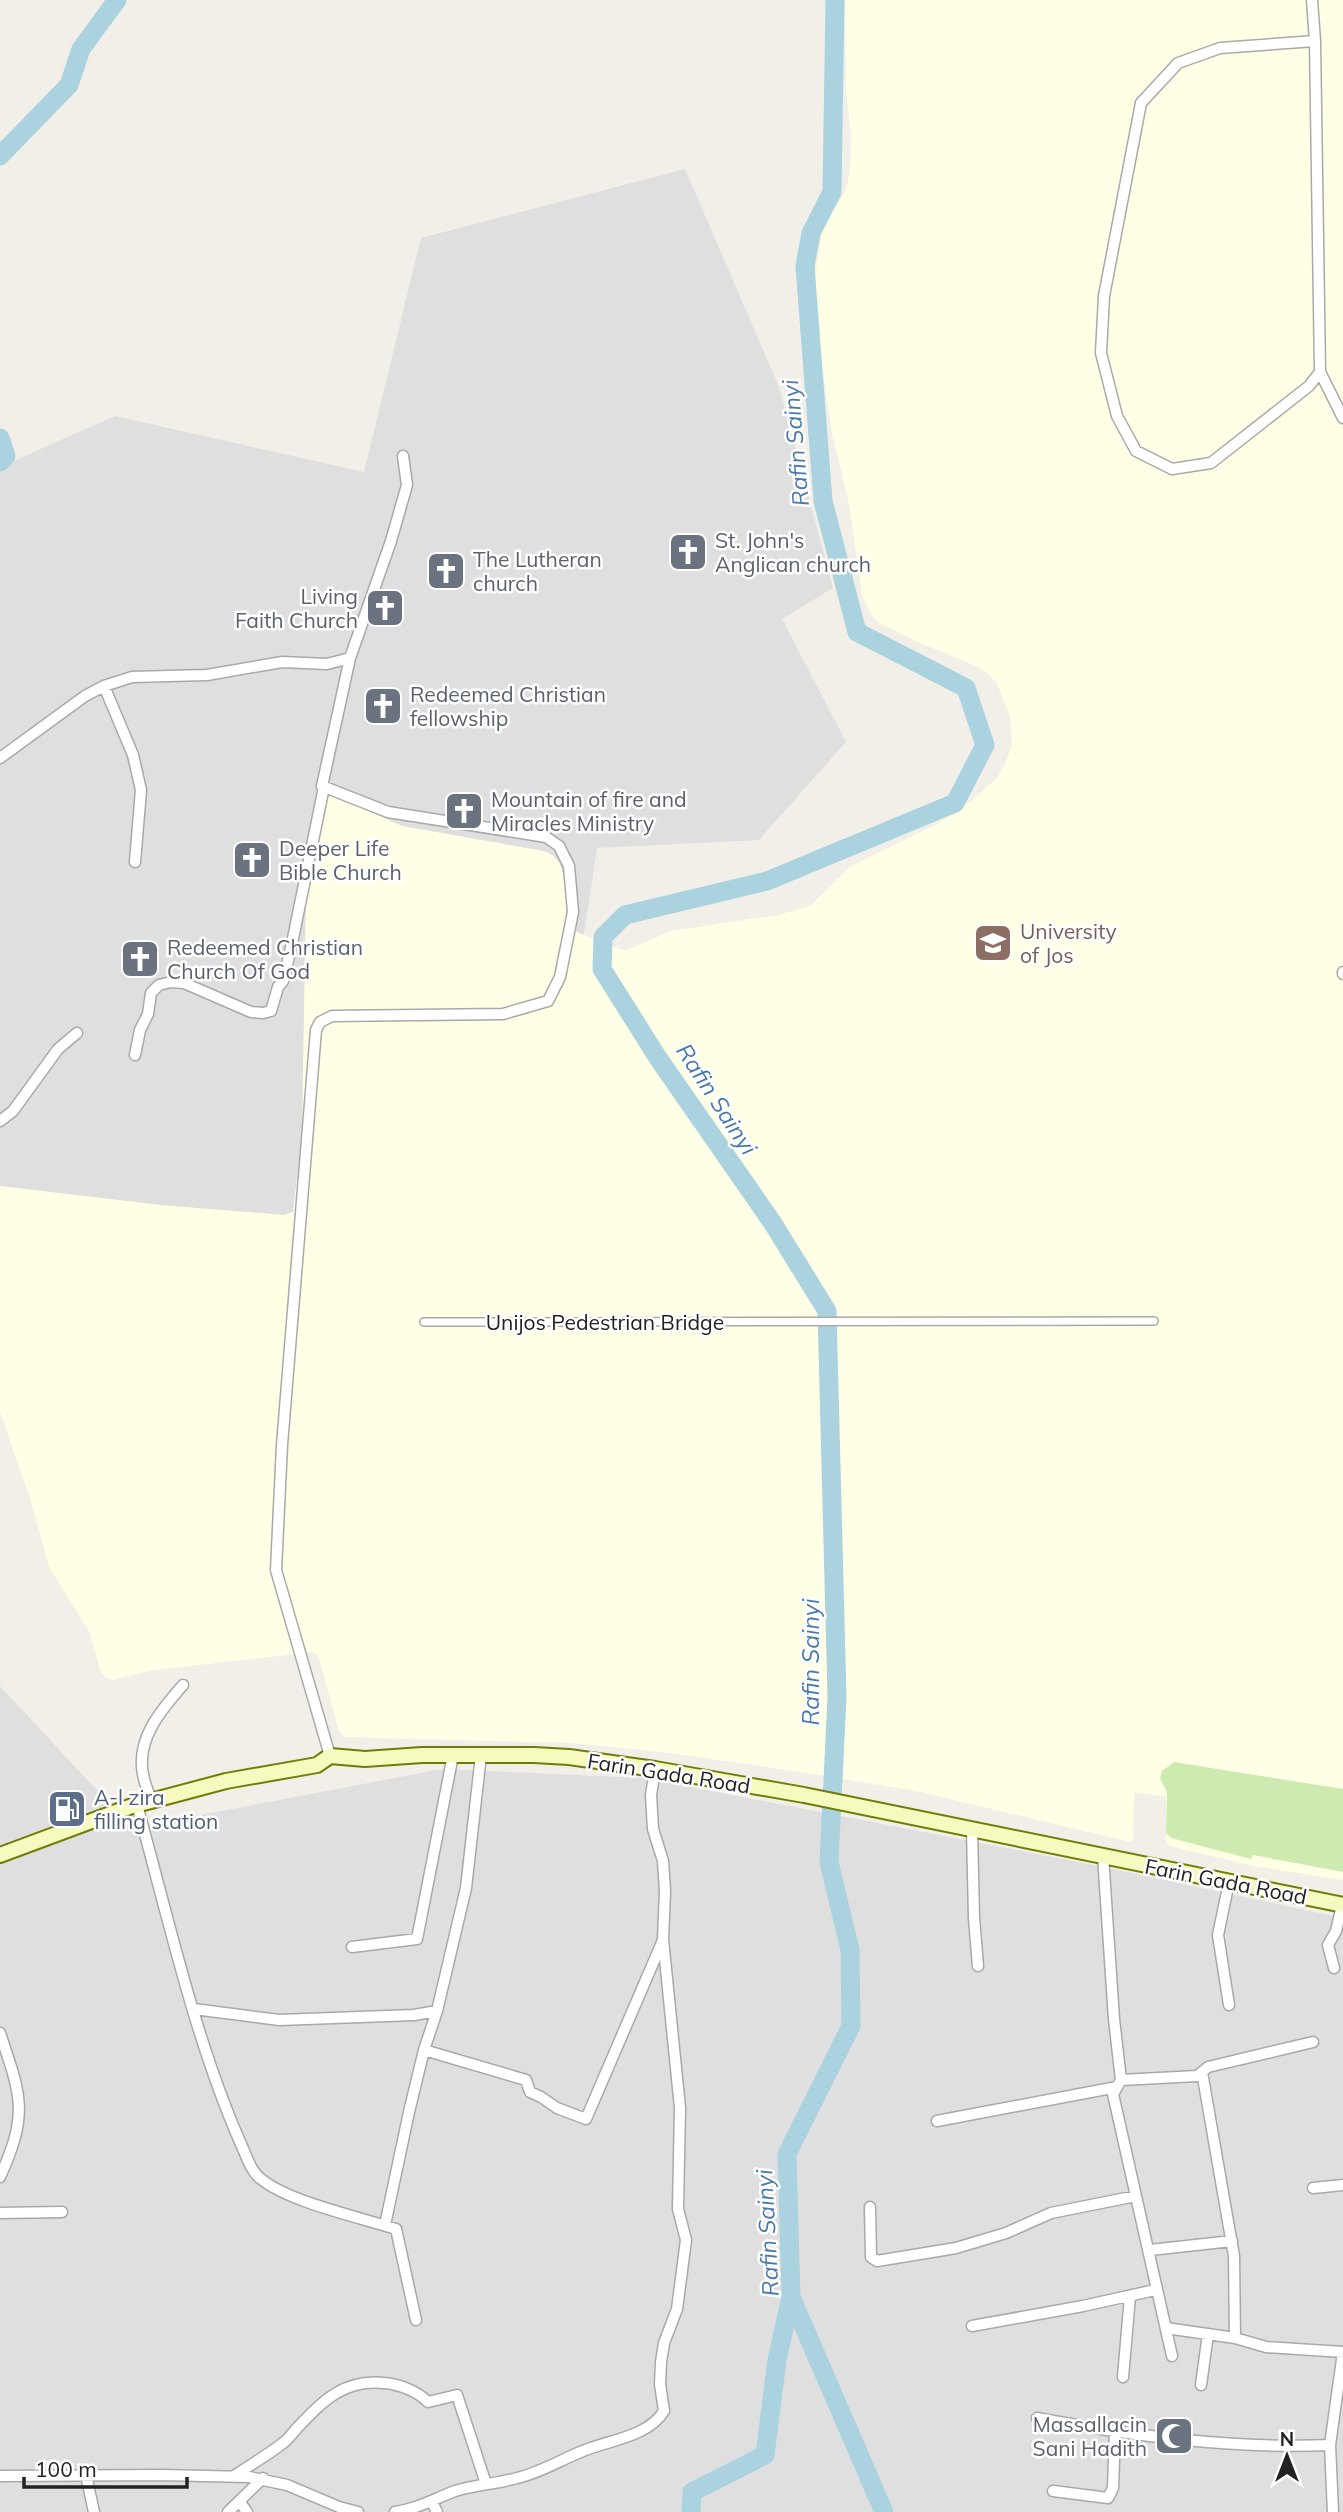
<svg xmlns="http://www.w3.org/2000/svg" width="1343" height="2512" viewBox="0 0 1343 2512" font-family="Mulish,sans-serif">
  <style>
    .residential { fill: #e0dfdf }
    .education { fill: #ffffe5 }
    .grass { fill: #cdebb0 }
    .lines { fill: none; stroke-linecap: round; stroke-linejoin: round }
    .river { stroke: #aad3df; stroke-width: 19 }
    .pedestrian-casing { stroke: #a9a9a9; stroke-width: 10 }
    .minor-casing { stroke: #a9a9a9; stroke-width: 13 }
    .secondary-casing { stroke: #707d05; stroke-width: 18 }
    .pedestrian { stroke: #fff; stroke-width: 7 }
    .minor { stroke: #fff; stroke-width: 10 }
    .secondary { stroke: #f7fabf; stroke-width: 14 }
    .labels { text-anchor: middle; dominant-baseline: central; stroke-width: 5; stroke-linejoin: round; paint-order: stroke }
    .worship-label { font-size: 21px; fill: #5b616d; stroke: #fff; text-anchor: start }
    .education-label { font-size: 21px; fill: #785e54; stroke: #fff; text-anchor: start }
    .street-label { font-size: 21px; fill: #222; stroke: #fff }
    .service-label { font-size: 21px; fill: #4e5e75; stroke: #fff; text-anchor: start }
    .water-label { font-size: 23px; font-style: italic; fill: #4a7aab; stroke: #fff }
  </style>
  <rect width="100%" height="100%" fill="#f2efe9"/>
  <path class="residential" d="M685,169L779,387L833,588L782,619L846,742L759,840L597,848L555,1126L0,1376V467L115,416L364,472L421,238Z
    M0,1686L132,1828L442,1769L644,1778L1089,1864L1343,1918V2512H0Z"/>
  <path class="education" d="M845,0H1343V1880L1253,1866L1169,1846L1166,1840V1796L1134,1793L1133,1840L1130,1842L916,1791L813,1774L663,1752L571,1743L344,1737L339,1731L318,1655L313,1652L154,1670L112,1680L106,1678L101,1673L89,1631L49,1567L30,1498L0,1412V1186L161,1205L283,1215L293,1212L302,1133L306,890L326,795L331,794L402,826L544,851L554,856L560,864L564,877L567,918L577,932L619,949L627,950L671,931L778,915L810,906L851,866L939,823L971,801L997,778L1006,762L1012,744L1010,716L997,684L990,675L976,666L915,641L881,624L872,616L862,595L849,504L832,433L812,298L822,230L846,190L850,172L851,134L846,89Z"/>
  <path class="grass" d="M1174,1762L1343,1789V1872L1253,1855L1251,1859L1171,1838L1166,1833L1167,1792L1160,1778L1162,1771Z"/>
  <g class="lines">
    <path class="river" d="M835,0L832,192L811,233L805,266L823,501L857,632L966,688L985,745L955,803L767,881L625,915L603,937L602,969L658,1058L772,1222L827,1311L837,1697L829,1862L850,1950L851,2026L787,2154L791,2297L884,2512
      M0,156L69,85L81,49L117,0
      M0,438L6,456L0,462
      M691,2512L692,2492L765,2455L777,2360L791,2297"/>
    <defs>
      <path id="pedestrian" d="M424,1322L1154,1321"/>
      <path id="minor" d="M1312,0L1315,41L1320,372L1343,418
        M1315,41L1220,48L1178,63L1141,103L1104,296L1101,353L1117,416L1136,451L1172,469L1211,463L1309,386L1320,372
        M104,686L133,755L141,790L135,862
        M0,758L85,696L104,686L132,677L207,675L282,662L327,664L350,658
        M1343,972V974
        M135,1055L140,1030L148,1014L151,993L159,985L171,982L184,983L251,1012L263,1013L271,1011L278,987L283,981L291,948L324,787
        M0,1121L13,1111L58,1049L77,1033
        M330,1756L276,1570L282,1445L316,1030L320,1022L332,1016L503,1014L548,1001L560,977L573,912L569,866L559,846L546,837L388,812L322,786L350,658L391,541L407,485L403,456
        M151,1801C149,1792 144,1783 143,1774C136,1739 161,1710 183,1685
        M137,1805C168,1916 194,2037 240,2142C246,2154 250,2171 261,2179C289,2202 359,2217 396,2229L416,2320
        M972,1829L974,1918L978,1966
        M1103,1856L1114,2019L1121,2080L1113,2094L1172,2356
        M1229,1882L1218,1935L1229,2005
        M352,1947L417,1939L453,1755
        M1334,1968L1328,1945L1336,1931L1342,1905
        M194,2009L279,2020L414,2015L437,2011
        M0,2033C21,2096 29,2113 0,2177
        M424,2050L526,2080L530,2092L541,2097L557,2108L586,2119L663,1940
        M1202,2072L1234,2256L1235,2338
        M1121,2080L1197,2076L1208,2067L1313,2042
        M937,2121L1117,2087
        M1313,2188L1343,2185
        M870,2207L871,2257L877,2261L956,2248L1006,2233L1051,2213L1136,2196
        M0,2213L62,2212
        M385,2225L409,2112L424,2050L437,2011L466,1888L481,1755
        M1150,2250L1232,2241
        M972,2326L1083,2306L1155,2290
        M1166,2328L1235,2338L1266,2347L1343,2352
        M1123,2377L1130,2296
        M1201,2385L1208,2334
        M1037,2418C1134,2436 1231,2449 1330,2445
        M86,2475L94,2512
        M0,2476L161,2475L249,2477L287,2485L339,2507L358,2512
        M234,2476C250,2465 268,2455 283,2443C289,2439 293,2432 298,2427C324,2400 344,2379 384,2383C399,2384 417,2391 428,2402L457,2395L486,2484
        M1053,2491L1108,2498L1113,2488L1115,2432
        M240,2502L247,2512
        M432,2502L437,2512
        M228,2512L263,2478
        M395,2512C417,2509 434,2499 455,2491C475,2485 494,2484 513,2479C538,2474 560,2460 583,2451C609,2440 648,2437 664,2411L660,2384L661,2362L664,2343L677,2309L686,2240L678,2209L680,2108L663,1939L665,1891L663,1861L653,1829L651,1795L655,1769
        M1333,2512L1330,2445L1343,2352"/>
      <path id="secondary" d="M0,1855L132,1806L226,1781L317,1765L330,1756L365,1759L422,1755H534L569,1757L655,1769L804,1795L1343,1905"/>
    </defs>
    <use href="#pedestrian" class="pedestrian-casing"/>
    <use href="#minor" class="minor-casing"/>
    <use href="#secondary" class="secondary-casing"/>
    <use href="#pedestrian" class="pedestrian"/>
    <use href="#minor" class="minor"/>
    <use href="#secondary" class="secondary"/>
  </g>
  <defs>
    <symbol id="church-square" viewBox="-11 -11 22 22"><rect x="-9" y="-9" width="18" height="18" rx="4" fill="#6b7280" stroke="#fff"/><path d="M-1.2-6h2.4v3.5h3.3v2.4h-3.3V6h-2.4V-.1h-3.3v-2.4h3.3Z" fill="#fff"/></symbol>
    <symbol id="university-square" viewBox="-11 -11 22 22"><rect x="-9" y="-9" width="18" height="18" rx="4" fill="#8d6e63" stroke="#fff"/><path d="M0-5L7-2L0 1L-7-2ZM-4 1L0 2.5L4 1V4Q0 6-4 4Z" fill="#fff"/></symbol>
    <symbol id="fuel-square" viewBox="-11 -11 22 22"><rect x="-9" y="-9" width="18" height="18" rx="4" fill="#5c6f8a" stroke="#fff"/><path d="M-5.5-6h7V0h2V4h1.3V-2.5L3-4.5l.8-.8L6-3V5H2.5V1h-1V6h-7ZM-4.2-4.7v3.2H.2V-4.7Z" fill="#fff"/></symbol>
    <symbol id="mosque-square" viewBox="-11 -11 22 22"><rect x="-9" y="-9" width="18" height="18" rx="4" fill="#6b7280" stroke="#fff"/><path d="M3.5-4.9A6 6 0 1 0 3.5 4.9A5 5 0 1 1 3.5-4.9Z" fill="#fff"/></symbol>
  </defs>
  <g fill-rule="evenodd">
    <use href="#church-square" x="666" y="530" width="44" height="44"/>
    <use href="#church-square" x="424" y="549" width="44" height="44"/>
    <use href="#church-square" x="363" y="586" width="44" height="44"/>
    <use href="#church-square" x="361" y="684" width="44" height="44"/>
    <use href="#church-square" x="442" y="789" width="44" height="44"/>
    <use href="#church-square" x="230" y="838" width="44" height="44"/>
    <use href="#university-square" x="971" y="921" width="44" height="44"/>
    <use href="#church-square" x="118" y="937" width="44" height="44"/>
    <use href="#fuel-square" x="45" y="1787" width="44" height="44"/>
    <use href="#mosque-square" x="1152" y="2414" width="44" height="44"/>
  </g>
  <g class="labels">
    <g class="worship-label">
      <text x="715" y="540">St. John's<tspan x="715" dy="24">Anglican church</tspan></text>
      <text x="473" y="559">The Lutheran<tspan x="473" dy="24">church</tspan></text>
      <text x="358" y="596" text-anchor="end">Living<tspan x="358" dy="24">Faith Church</tspan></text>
      <text x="410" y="694">Redeemed Christian<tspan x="410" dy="24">fellowship</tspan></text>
      <text x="491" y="799">Mountain of fire and<tspan x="491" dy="24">Miracles Ministry</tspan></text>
      <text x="279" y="848">Deeper Life<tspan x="279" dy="24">Bible Church</tspan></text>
      <text x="167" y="947">Redeemed Christian<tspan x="167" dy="24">Church Of God</tspan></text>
      <text x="1147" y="2424" text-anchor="end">Massallacin<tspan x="1147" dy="24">Sani Hadith</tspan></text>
    </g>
    <g class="education-label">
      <text x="1020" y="931">University<tspan x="1020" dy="24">of Jos</tspan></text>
    </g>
    <g class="street-label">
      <text x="605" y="1322">Unijos Pedestrian Bridge</text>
      <text transform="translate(669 1773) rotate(9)">Farin Gada Road</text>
      <text transform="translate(1226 1881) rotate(11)">Farin Gada Road</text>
    </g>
    <g class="service-label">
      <text x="94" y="1797">A-l zira<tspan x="94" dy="24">filling station</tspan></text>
    </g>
    <g class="water-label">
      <text transform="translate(795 443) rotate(-95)">Rafin Sainyi</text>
      <text transform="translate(717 1099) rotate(57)">Rafin Sainyi</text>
      <text transform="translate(810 1662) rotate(-90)">Rafin Sainyi</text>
      <text transform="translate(767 2233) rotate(-93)">Rafin Sainyi</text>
    </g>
  </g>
  <g transform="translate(1287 2456)" stroke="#ffffff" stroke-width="5" paint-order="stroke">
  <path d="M0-5L12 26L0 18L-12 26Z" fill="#222222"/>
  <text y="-10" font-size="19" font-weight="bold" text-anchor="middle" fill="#222222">N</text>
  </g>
  <path d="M24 2477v10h163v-10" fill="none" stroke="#222222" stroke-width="3.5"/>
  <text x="35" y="2477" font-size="21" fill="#222222" stroke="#ffffff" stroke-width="5" paint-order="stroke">100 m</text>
</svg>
